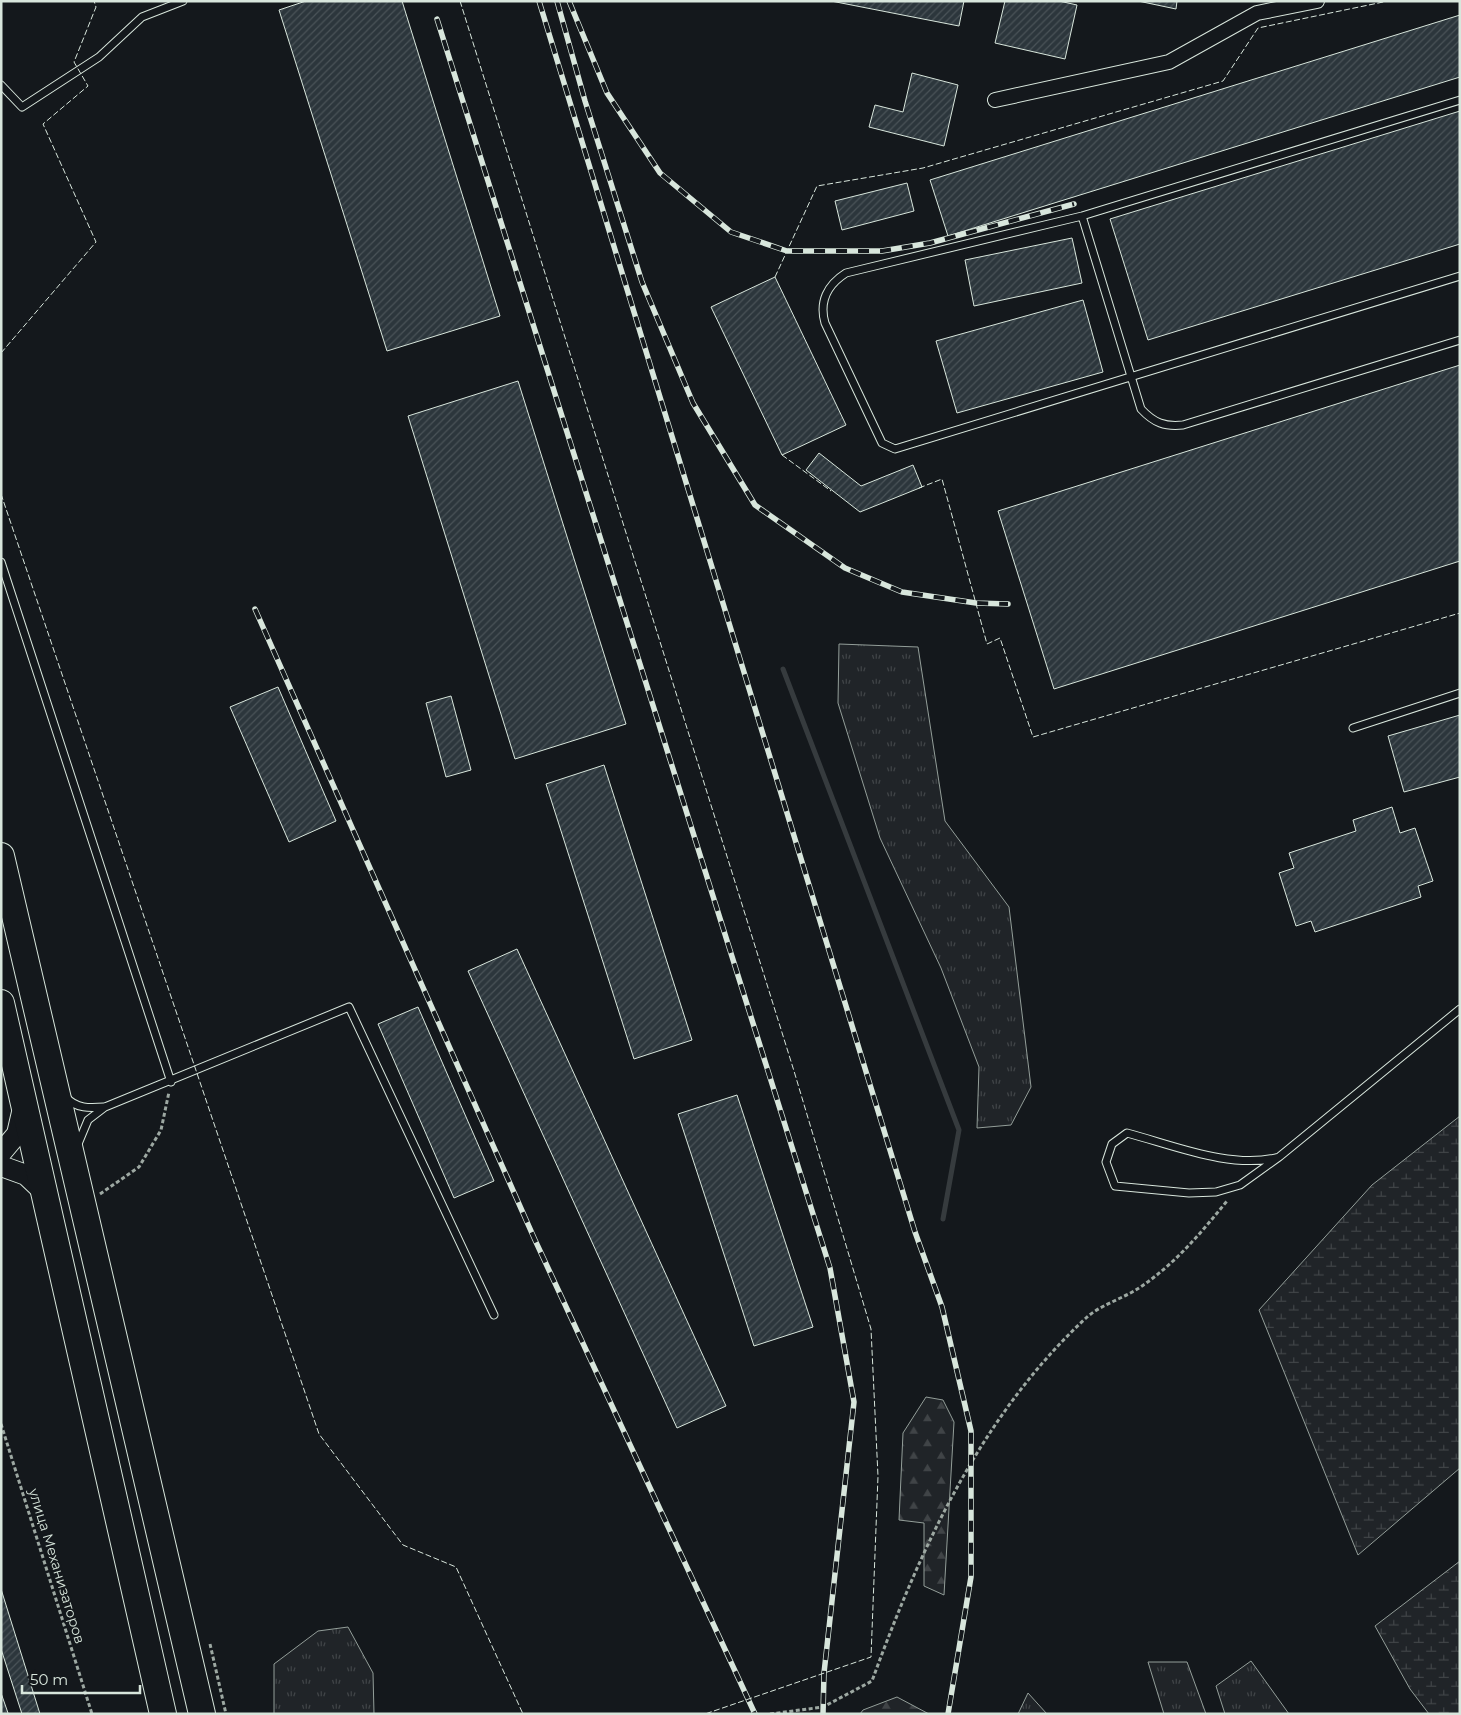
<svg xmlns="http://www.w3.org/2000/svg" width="1461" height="1715" viewBox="0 0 1461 1715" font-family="Montserrat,sans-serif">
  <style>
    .grass { fill: url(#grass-tufts); stroke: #939e99 }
    .forest { fill: url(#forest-firs); stroke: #939e99 }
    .wetland { fill: url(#wetland-marsh); stroke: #939e99 }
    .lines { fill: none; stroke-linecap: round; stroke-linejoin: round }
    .stream { stroke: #363b3e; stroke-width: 5 }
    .building { fill: url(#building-hatch); stroke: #d8e6dc }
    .lane-casing { stroke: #d8e6dc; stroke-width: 9 }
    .street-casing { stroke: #d8e6dc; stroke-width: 16 }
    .secondary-casing { stroke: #d8e6dc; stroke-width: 22 }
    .highway-casing { stroke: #d8e6dc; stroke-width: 28 }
    .path { stroke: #9da8a2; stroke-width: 3; stroke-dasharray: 4 2.5; stroke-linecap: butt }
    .lane { stroke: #14181c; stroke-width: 7 }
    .street { stroke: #14181c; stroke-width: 14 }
    .secondary { stroke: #14181c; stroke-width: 20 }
    .highway { stroke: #14181c; stroke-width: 26 }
    .rail-casing { stroke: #d8e6dc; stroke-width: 5.5 }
    .rail { stroke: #14181c; stroke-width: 4; stroke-dasharray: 11; stroke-linecap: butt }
    .fence { stroke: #d8e6dc; stroke-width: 1; stroke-dasharray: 6 2.5; stroke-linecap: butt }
    .labels { text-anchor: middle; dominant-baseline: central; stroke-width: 4; stroke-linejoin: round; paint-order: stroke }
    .street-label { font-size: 14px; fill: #d8e6dc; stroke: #14181c }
  </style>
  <defs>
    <pattern id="grass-tufts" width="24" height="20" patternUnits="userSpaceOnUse" patternTransform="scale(1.25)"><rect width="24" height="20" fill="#202428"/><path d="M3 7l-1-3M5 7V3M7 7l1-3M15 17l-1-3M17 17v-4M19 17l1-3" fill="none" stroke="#404447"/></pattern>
    <pattern id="forest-firs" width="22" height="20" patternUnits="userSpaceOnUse" patternTransform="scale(1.25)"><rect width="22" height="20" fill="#202428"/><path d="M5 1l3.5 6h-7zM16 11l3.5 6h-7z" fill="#404447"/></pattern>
    <pattern id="wetland-marsh" width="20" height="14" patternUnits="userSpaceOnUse" patternTransform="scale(1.25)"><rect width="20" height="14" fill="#202428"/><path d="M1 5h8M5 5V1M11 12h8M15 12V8" fill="none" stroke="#404447"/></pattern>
    <pattern id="building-hatch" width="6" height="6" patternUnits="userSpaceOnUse" patternTransform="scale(1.25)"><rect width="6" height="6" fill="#2c363c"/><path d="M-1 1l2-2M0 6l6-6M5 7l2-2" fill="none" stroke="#4a5358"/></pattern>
  </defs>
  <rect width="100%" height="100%" fill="#14181c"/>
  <path class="grass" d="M839,644L918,647L945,821L1009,907L1031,1087L1011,1125L977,1128L979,1067L941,968L880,838L838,703Z
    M348,1627L373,1673L374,1714H274V1664L318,1631Z
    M1251,1661L1289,1714H1225L1216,1686Z
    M1148,1662H1187L1206,1714H1164Z
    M1028,1693L1047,1714H1018Z"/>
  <path class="forest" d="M926,1397L943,1400L954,1422L944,1595L924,1586V1523L899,1520L903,1433Z
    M897,1697L929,1714H860L863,1710Z"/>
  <path class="wetland" d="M1460,1116V1468L1358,1555L1259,1310L1372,1185Z
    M1460,1561V1714H1429L1410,1689L1375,1626Z"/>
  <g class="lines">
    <path class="stream" d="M783,669L959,1130L943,1219"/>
  </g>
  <path class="building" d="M306,1H402L500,316L387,351L279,10Z
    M831,1H964L959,26Z
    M1005,1H1059L1077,5L1065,59L995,43Z
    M1138,1H1177L1176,9Z
    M1460,15V77L948,236L930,180Z
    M912,73L958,85L944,146L869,127L875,105L903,112Z
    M1460,111V244L1148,340L1110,219Z
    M907,183L914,211L842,230L835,201Z
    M1072,238L1082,283L974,306L965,260Z
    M775,277L846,425L782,455L711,307Z
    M1083,300L1103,372L957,413L936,341Z
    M1460,365V561L1054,689L998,511Z
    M518,381L626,724L515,759L408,416Z
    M819,453L861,486L913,465L922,487L860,512L806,470Z
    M278,687L336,821L289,842L230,707Z
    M451,696L471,770L446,777L426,703Z
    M1460,715V777L1404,792L1388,736Z
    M604,765L692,1040L634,1059L546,784Z
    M1392,807L1400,833L1415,828L1433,881L1418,886L1421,897L1315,932L1311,921L1296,926L1279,873L1294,868L1289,853L1356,831L1353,820Z
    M517,949L726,1406L677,1428L468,971Z
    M418,1007L494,1181L454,1198L378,1024Z
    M737,1095L813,1327L754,1346L678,1114Z
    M1,1589L40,1714H22L1,1649Z
    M1,1693L8,1713L6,1714H1Z"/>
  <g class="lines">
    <defs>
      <path id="lane" d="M1,85L22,107L99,57L142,17L183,1
        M1460,100L1082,216L846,273C827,285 819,302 825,323L882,443L895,449L1460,276
        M1082,216L1141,409C1154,423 1165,427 1183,425L1460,340
        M1,562L171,1082
        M1353,728L1460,693
        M66,1097C76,1109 90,1108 104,1107
        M78,1144L88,1120L105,1107L349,1007L494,1315
        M1279,1157C1232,1170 1173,1145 1127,1133L1112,1144L1106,1162L1115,1186L1189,1193L1216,1192L1240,1185L1279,1157L1460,1009"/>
      <path id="street" d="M995,100L1169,62L1257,13L1317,1"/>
      <path id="secondary" d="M1,1153L17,1134L23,1108
        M1,1166L26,1175L45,1193"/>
      <path id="highway" d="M1,856L202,1714
        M1,1003L163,1714"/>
    </defs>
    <use href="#lane" class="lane-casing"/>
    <use href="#street" class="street-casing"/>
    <use href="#secondary" class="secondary-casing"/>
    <use href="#highway" class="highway-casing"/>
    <path class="path" d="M100,1194L139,1167L161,1130L169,1092
      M1,1424L92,1714
      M210,1644L226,1714
      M770,1714L823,1707L872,1681C920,1549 981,1415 1086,1318C1100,1305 1122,1299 1139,1288C1175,1264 1200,1234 1227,1201"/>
    <use href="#lane" class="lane"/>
    <use href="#street" class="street"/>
    <use href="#secondary" class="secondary"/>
    <use href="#highway" class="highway"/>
    <defs>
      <path id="rail" d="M539,1L915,1232L942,1307L971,1431V1577L948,1714
        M557,1L585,101L642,282L693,403L755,505L845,568L902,592L976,603L1008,604
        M569,1L607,93L660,173L731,232L787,251H882L930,243L1074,204
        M437,19L830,1268L854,1402L824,1673L823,1714
        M255,609L535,1240L755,1714"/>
    </defs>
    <use href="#rail" class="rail-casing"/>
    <use href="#rail" class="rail"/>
    <path class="fence" d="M460,1L794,1071L871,1329L878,1476L871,1657L705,1714
      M775,277L817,186L923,168L1223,81L1258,28L1388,1
      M1,353L96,242L43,124L88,86L74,62L96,7L94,1
      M782,455L831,491
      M919,488L942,479L987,644L1000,638L1033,737L1460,613
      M1,494L319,1434L403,1545L456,1567L523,1714"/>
  </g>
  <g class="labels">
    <g class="street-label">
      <text transform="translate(57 1566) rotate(73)">улица Механизаторов</text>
    </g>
  </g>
  <rect width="1461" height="1715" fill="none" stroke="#d8e6dc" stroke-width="5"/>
  <path d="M22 1685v8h118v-8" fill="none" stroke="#d8e6dc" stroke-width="2.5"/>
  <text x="30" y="1685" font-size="15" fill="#d8e6dc" stroke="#14181c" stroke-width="4" paint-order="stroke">50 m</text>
</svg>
